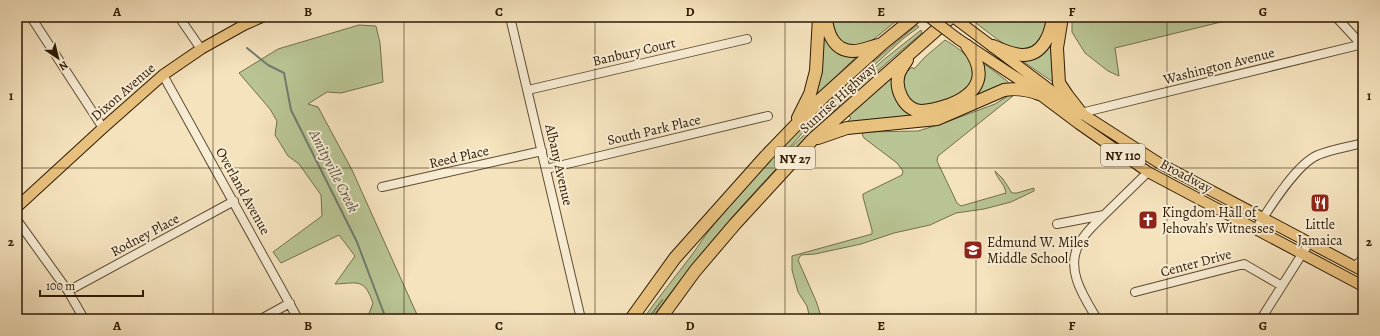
<svg xmlns="http://www.w3.org/2000/svg" width="1380" height="336" viewBox="0 0 1380 336" font-family="Alegreya,serif">
  <style>
    .green { fill: #b9c494; stroke: #736e4a }
    .lines { fill: none; stroke-linecap: round; stroke-linejoin: round }
    .stream { stroke: #707c6c; stroke-width: 2 }
    .minor-casing { stroke: #5f4c30; stroke-width: 10 }
    .major-casing { stroke: #2d1900; stroke-width: 12 }
    .highway-casing { stroke: #2d1900; stroke-width: 14 }
    .minor { stroke: #f8edd5; stroke-width: 8 }
    .major { stroke: #eac27f; stroke-width: 10 }
    .highway { stroke: #eac27f; stroke-width: 12 }
    .major-bridge-casing { stroke: #2d1900; stroke-width: 12; stroke-linecap: butt }
    .major-bridge { stroke: #eac27f; stroke-width: 10 }
    .grid { fill: none; stroke: #2d1900; stroke-width: 1; stroke-opacity: 0.55 }
    .labels { text-anchor: middle; dominant-baseline: central; stroke-width: 4; stroke-linejoin: round; paint-order: stroke }
    .shield { fill: #f8edd5; stroke: #6a5940; stroke-width: 1 }
    .shield-label { font-size: 13px; font-weight: bold; fill: #2d1900 }
    .street-label { font-size: 14px; fill: #2d1900; stroke: #f8edd5 }
    .poi-label { font-size: 14px; fill: #2d1900; stroke: #f8edd5; text-anchor: start }
    .water-label { font-size: 15px; font-style: italic; fill: #54533f; stroke: #f8edd5 }
    .neatline { fill: none; stroke: #2d1900; stroke-width: 1.5 }
    .grid-label { font-size: 13px; text-anchor: middle; font-weight: bold; fill: #2d1900 }
  </style>
  <rect width="100%" height="100%" fill="#f5e3be"/>
  <filter id="stains"><feTurbulence type="fractalNoise" baseFrequency=".005" numOctaves="4"/><feColorMatrix values="0 0 0 0 .2 0 0 0 0 .09 0 0 0 0 .02 0 0 0 .5 -.17"/></filter>
  <radialGradient id="worn" r=".72"><stop offset=".6" stop-color="#630" stop-opacity="0"/><stop offset="1" stop-color="#630" stop-opacity=".3"/></radialGradient>
  <path class="green" d="M834,17H901L869,43L849,46L836,38L831,20H834Z
    M969,17H1046C1045,38 1035,56 1012,48C1005,46 974,22 969,17Z
    M1072,17H1222L1225,21L1115,48L1119,76L1108,71L1085,53L1072,32Z
    M359,25L376,26L380,43L383,82L341,93L327,92L308,104L318,107L352,170L419,319H367L373,303C364,278 359,283 335,284L355,256L339,235L281,263L273,252L322,216L321,195L299,164L288,156L275,135L277,121L270,109L239,73L278,49Z
    M917,25L919,27L904,38L813,121L782,156L882,61L921,30L922,33C818,119 730,211 651,319H649L663,299L647,319H643C658,298 675,277 691,256C698,247 704,236 712,227C772,152 843,86 917,25Z
    M1053,30V82L1021,60Z
    M828,39L858,55L811,101L821,40Z
    M945,40C959,48 984,65 970,84C968,87 963,90 960,92V97L925,108L910,103L901,80H904L906,73L912,67L914,69L925,57Z
    M983,63L1006,80L1010,84L978,96L977,94L973,96Z
    M892,75L915,116L848,123L847,122L851,118L849,116L857,107Z
    M1008,96H1013L938,156L937,161L957,203L961,206L1006,193C1005,184 997,179 995,171L1003,179L1012,193H1017L1034,188V191L1011,202L984,209L956,213L930,225L894,233L861,244L815,254L801,255L798,260L816,301L822,319H810L807,306L798,292L792,270V256L872,234V230L863,197V194L902,175L903,171L897,163L864,138L862,134L865,132L918,131L944,123L995,104Z"/>
  <g class="lines">
    <path class="stream" d="M247,48L268,65L284,73L291,110L357,242L386,319"/>
    <defs>
      <path id="minor" d="M31,17L103,128
        M179,17L201,49
        M510,17L581,319
        M1336,17L1361,44
        M163,75L298,319
        M528,90L747,39
        M1081,113L1363,44
        M546,169L768,116
        M382,187L542,151
        M17,220L68,291L84,319
        M1057,224L1104,215L1148,172
        M1256,229C1268,210 1297,163 1318,155C1332,149 1348,147 1363,143
        M1355,267L1363,258
        M68,291L234,201
        M1135,292L1244,264L1282,286
        M261,319L290,303
        M1097,319C1084,297 1065,270 1079,244C1085,232 1095,224 1104,215
        M1261,319L1309,243"/>
      <path id="major" d="M953,17L1081,113L1159,163L1363,271
        M958,39L1023,82L1079,124L1148,172L1363,286
        M17,207L103,128L163,75L201,49L244,25L262,17"/>
      <path id="highway" d="M826,17C827,33 834,51 853,51C862,51 870,47 878,45
        M1062,17L1057,48L1059,83L1067,95L1081,113
        M993,46C1002,50 1013,55 1023,55C1043,55 1051,34 1053,17
        M907,60C904,64 901,69 899,73C894,89 904,110 921,111C931,111 940,108 949,105C980,93 988,73 967,46
        M798,118L810,94L816,71L819,17
        M818,138L847,128L937,119L1004,90C1015,88 1029,90 1039,94
        M631,319L675,258L766,156L822,98L883,43L915,17
        M660,319L695,271L735,224L813,139L951,17"/>
    </defs>
    <use href="#minor" class="minor-casing"/>
    <use href="#major" class="major-casing"/>
    <use href="#highway" class="highway-casing"/>
    <use href="#minor" class="minor"/>
    <use href="#major" class="major"/>
    <use href="#highway" class="highway"/>
    <defs>
      <path id="major-bridge" d="M929,17L958,39"/>
    </defs>
    <use href="#major-bridge" class="major-bridge-casing"/>
    <use href="#major-bridge" class="major-bridge"/>
  </g>
  <path class="grid" d="M213,17V319M404,17V319M595,17V319M785,17V319M976,17V319M1167,17V319M17,168H1363"/>
  <defs>
    <symbol id="restaurant-square" viewBox="-11 -11 22 22"><rect x="-9" y="-9" width="18" height="18" rx="4" fill="#8f2418" stroke="#f8edd5"/><path d="M-5-6h1v4h1v-4h1v4h1v-4h1v5L-1.5 .5V6h-2V.5L-5-1ZM5-6V6H3V1.5H1.5Q1.5-4 5-6Z" fill="#fff"/></symbol>
    <symbol id="church-square" viewBox="-11 -11 22 22"><rect x="-9" y="-9" width="18" height="18" rx="4" fill="#8f2418" stroke="#f8edd5"/><path d="M-1.2-6h2.4v3.5h3.3v2.4h-3.3V6h-2.4V-.1h-3.3v-2.4h3.3Z" fill="#fff"/></symbol>
    <symbol id="school-square" viewBox="-11 -11 22 22"><rect x="-9" y="-9" width="18" height="18" rx="4" fill="#8f2418" stroke="#f8edd5"/><path d="M0-5L7-2L0 1L-7-2ZM-4 1L0 2.5L4 1V4Q0 6-4 4Z" fill="#fff"/></symbol>
  </defs>
  <g fill-rule="evenodd">
    <use href="#restaurant-square" x="1309" y="192" width="22" height="22"/>
    <use href="#church-square" x="1137" y="209" width="22" height="22"/>
    <use href="#school-square" x="962" y="239" width="22" height="22"/>
  </g>
  <g class="labels">
    <g class="shield">
      <rect x="1101" y="144" width="44" height="22" rx="3"/>
      <rect x="775" y="147" width="40" height="22" rx="3"/>
    </g>
    <g class="shield-label">
      <text x="1123" y="155">NY 110</text>
      <text x="795" y="158">NY 27</text>
    </g>
    <g class="street-label">
      <text transform="translate(634 52) rotate(-13)">Banbury Court</text>
      <text transform="translate(1219 66) rotate(-14)">Washington Avenue</text>
      <text transform="translate(123 92) rotate(-41)">Dixon Avenue</text>
      <text transform="translate(838 98) rotate(-42)">Sunrise Highway</text>
      <text transform="translate(654 130) rotate(-13)">South Park Place</text>
      <text transform="translate(459 157) rotate(-13)">Reed Place</text>
      <text transform="translate(559 165) rotate(77)">Albany Avenue</text>
      <text transform="translate(1186 176) rotate(28)">Broadway</text>
      <text transform="translate(243 191) rotate(61)">Overland Avenue</text>
      <text transform="translate(145 235) rotate(-28)">Rodney Place</text>
      <text transform="translate(1196 263) rotate(-15)">Center Drive</text>
    </g>
    <g class="poi-label">
      <text x="1162" y="212">Kingdom Hall of<tspan x="1162" dy="16">Jehovah’s Witnesses</tspan></text>
      <text x="1320" y="224" text-anchor="middle">Little<tspan x="1320" dy="16">Jamaica</tspan></text>
      <text x="987" y="242">Edmund W. Miles<tspan x="987" dy="16">Middle School</tspan></text>
    </g>
    <g class="water-label">
      <text transform="translate(334 171) rotate(63)">Amityville Creek</text>
    </g>
  </g>
  <rect width="1380" height="336" fill="none" stroke="#f5e3be" stroke-width="44"/>
  <g transform="translate(58 58) rotate(145)" stroke="#f8edd5" stroke-width="3" paint-order="stroke">
  <path d="M0-3L7 15L0 10L-7 15Z" fill="#2d1900"/>
  <text y="-6" font-size="11" font-weight="bold" text-anchor="middle" fill="#2d1900">N</text>
  </g>
  <path d="M40 290v6h103v-6" fill="none" stroke="#2d1900" stroke-width="2"/>
  <text x="46" y="290" font-size="12" fill="#2d1900" stroke="#f8edd5" stroke-width="3" paint-order="stroke">100 m</text>
  <rect x="22" y="22" width="1336" height="292" class="neatline"/>
  <g class="grid-label">
    <text x="117" y="16">A</text>
    <text x="308" y="16">B</text>
    <text x="499" y="16">C</text>
    <text x="690" y="16">D</text>
    <text x="881" y="16">E</text>
    <text x="1072" y="16">F</text>
    <text x="1263" y="16">G</text>
    <text x="11" y="100">1</text>
    <text x="1369" y="100">1</text>
    <text x="11" y="246">2</text>
    <text x="1369" y="246">2</text>
    <text x="117" y="330">A</text>
    <text x="308" y="330">B</text>
    <text x="499" y="330">C</text>
    <text x="690" y="330">D</text>
    <text x="881" y="330">E</text>
    <text x="1072" y="330">F</text>
    <text x="1263" y="330">G</text>
  </g>
  <rect width="100%" height="100%" filter="url(#stains)"/>
  <rect width="100%" height="100%" fill="url(#worn)"/>
</svg>
